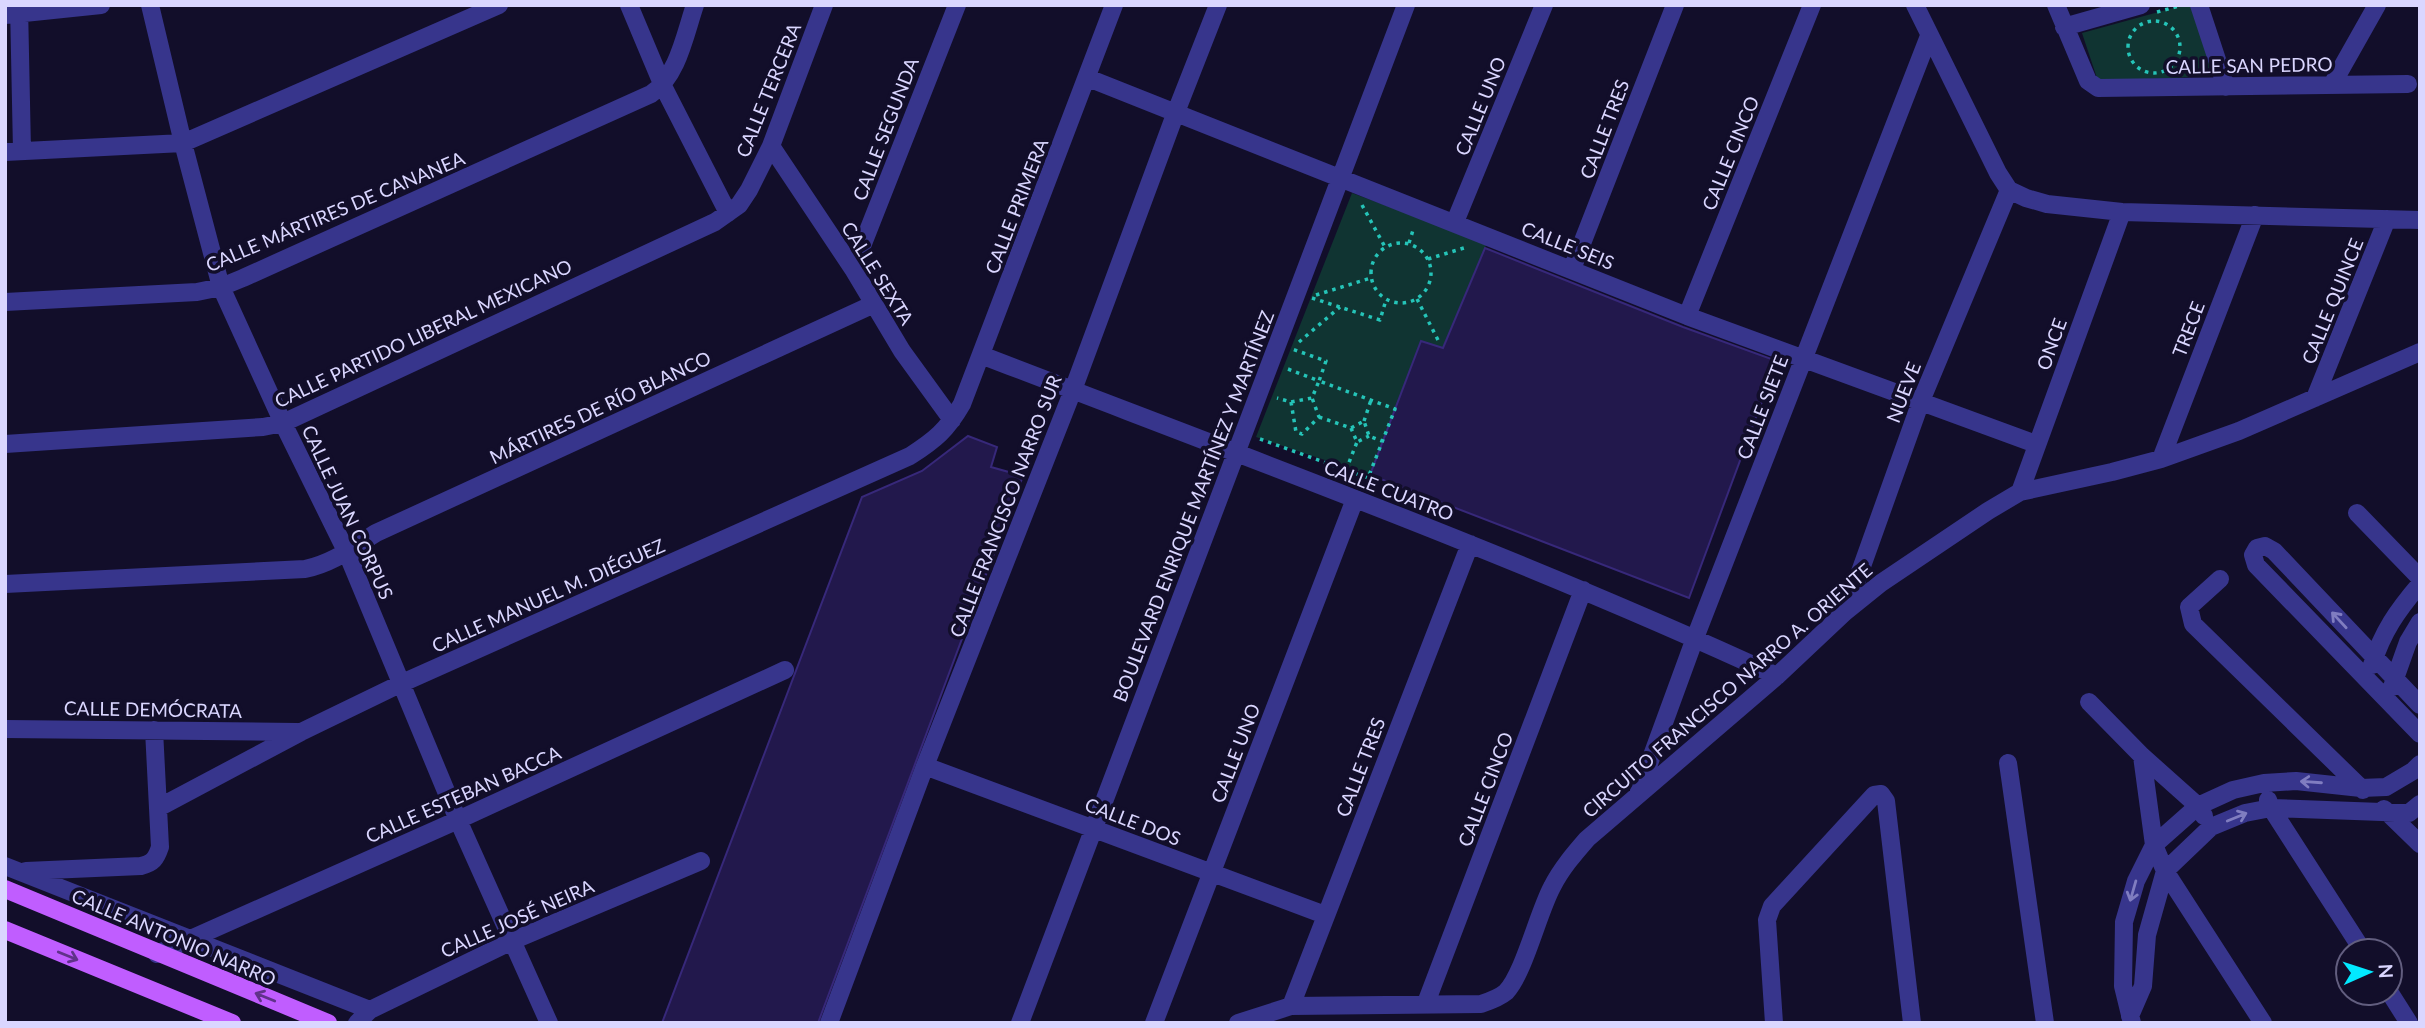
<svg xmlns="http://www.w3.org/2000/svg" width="2425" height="1028" viewBox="0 0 2425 1028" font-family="Lato,sans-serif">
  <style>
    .green { fill: #103432 }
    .building { fill: #22184c; stroke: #37287a; stroke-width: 2 }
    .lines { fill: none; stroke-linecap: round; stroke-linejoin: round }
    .path { stroke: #25c4b8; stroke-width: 3.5; stroke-dasharray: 3.5 5; stroke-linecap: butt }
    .minor { stroke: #37358c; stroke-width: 18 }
    .major { stroke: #c05dff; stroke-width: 18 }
    .oneway { stroke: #807dc0 }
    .oneway2 { stroke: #60328a }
    .labels { text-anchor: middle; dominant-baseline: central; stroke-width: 7; stroke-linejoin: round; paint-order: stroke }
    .street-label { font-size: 19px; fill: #dad6ff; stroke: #120e2a }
  </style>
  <rect width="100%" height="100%" fill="#120e2a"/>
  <path class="green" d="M2184,5H2192L2215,76L2098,81L2082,33Z
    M1352,193L1487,243L1443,348L1421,341L1370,475L1256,437Z"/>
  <path class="building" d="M1485,248L1683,327L1777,361L1689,598L1370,475L1421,341L1443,348Z
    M968,436L997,447L991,467L1023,476L818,1023H662L862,497L922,471Z"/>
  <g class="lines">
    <path class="path" d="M2157,12L2183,5
      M2128 47a26 26 0 1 1 52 0a26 26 0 1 1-52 0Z
      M1362,205L1385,247
      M1371 273a30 30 0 1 1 60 0a30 30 0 1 1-60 0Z
      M1409,243L1414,227
      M1428,259L1467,247
      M1316,295L1371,278
      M1312,298L1380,320L1386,300
      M1417,299L1438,340
      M1299,342L1340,307
      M1288,369L1319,381L1326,361L1292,349
      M1291,402L1296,432L1302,434L1319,417L1312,398
      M1319,417L1351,428L1364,421L1369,436L1382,441
      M1364,421L1371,400
      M1351,428L1357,442L1369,436
      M1260,439L1368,478L1395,409L1319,381L1312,398L1291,402L1277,398
      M1346,470L1357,442"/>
    <path class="minor" d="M19,5L22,151
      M150,5L183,143L221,287L283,423L347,553L458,820L549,1023
      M629,5L663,86L728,213
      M1915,5L1998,173L2009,190L2026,198L2047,204L2122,212L2420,220
      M2056,5L2088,81L2098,88L2408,84
      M2199,5L2226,87
      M5,15L101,5
      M2064,27L2141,5
      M1088,78L1687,316L2036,444
      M2333,83L2377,5
      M771,146L853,269L902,351L952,420
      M5,152L183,143L499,5
      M1455,222L1544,5
      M853,269L957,5
      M1572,269L1675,5
      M5,302L197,292L221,287L243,278L651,94C678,76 685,34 695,5
      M1687,316L1812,5
      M981,355C1248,458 1517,556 1777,676
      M2315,398L2387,219
      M5,444L263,427L283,423L715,222L739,205L749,190L771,146L824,5
      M2161,459L2255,215
      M2020,492L2122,212
      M2357,513L2420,578
      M2220,579L2189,607L2193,624L2363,790
      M5,584L305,569C333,563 352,548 376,533L874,304
      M1846,611L1921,401L2009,190
      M2372,665C2383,631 2397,611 2420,584
      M2392,687L2408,642L2420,622
      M2089,702L2142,756L2198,806L2204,816
      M2420,705L2274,551L2265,546L2257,548L2253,555L2256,565L2420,734
      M5,729L297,732
      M2142,756L2154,845L2165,871L2263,1023
      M2008,763L2045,1023
      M925,766L1325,915
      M1639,791L1695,638L1929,36
      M2268,800L2271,808L2363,951
      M158,808L301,732L400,684L910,456C935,440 947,430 962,404L1114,5
      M2384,809L2420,844
      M5,866L370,1010
      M26,871L141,866C153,863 156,859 160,847L154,730
      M157,954L458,820L785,670
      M2390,993L2409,1023
      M1426,1003L1583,590
      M1291,1006L1470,544
      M2130,1016L2143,986L2147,935L2165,871L2211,827L2245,813L2271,808L2409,813L2420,804
      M357,1023L370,1010L512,941L701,861
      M829,1023L925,766L1073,390L1176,112L1218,5
      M1020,1023L1406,5
      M1154,1023L1355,499
      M1238,1023L1291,1006L1481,1004C1490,1001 1499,998 1506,992C1524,973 1538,913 1552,887C1561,869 1574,854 1587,839L1777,676L1845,612L1881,583L1988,511L2020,492L2112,472L2161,459L2239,431L2420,352
      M1774,1023L1767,920L1772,906L1874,795L1881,794L1886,801L1912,1023
      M2132,1023L2123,986L2124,922L2136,881L2154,845L2198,806L2233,790L2264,783L2296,781L2361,788L2386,787L2413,771L2420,764"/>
    <path class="major" d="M5,889L328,1023
      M5,930L232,1023"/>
  </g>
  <defs><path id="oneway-shaft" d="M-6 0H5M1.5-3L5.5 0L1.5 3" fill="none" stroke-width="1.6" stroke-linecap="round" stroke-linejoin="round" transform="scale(1.75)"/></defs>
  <g class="oneway">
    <use href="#oneway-shaft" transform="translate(2339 620) rotate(-133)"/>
    <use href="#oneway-shaft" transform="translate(2311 782) rotate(-176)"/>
    <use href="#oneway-shaft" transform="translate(2237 817) rotate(-22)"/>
    <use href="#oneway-shaft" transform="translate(2133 891) rotate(106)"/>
  </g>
  <g class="oneway2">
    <use href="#oneway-shaft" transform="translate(68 956) rotate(22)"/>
    <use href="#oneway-shaft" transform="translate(265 997) rotate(-158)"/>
  </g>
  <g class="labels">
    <g class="street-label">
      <text transform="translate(2249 65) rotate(-1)">CALLE SAN PEDRO</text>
      <text transform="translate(768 90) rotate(-68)">CALLE TERCERA</text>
      <text transform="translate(1480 106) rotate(-68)">CALLE UNO</text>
      <text transform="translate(885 129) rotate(-69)">CALLE SEGUNDA</text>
      <text transform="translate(1604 129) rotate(-69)">CALLE TRES</text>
      <text transform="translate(1730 153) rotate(-68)">CALLE CINCO</text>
      <text transform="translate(1016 206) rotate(-69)">CALLE PRIMERA</text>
      <text transform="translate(335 211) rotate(-23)">CALLE MÁRTIRES DE CANANEA</text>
      <text transform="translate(1568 245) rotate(22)">CALLE SEIS</text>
      <text transform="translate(878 273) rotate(58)">CALLE SEXTA</text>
      <text transform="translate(2332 301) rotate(-68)">CALLE QUINCE</text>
      <text transform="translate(2188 329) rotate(-69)">TRECE</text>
      <text transform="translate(423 333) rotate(-25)">CALLE PARTIDO LIBERAL MEXICANO</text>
      <text transform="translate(2051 344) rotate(-70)">ONCE</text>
      <text transform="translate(1903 392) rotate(-69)">NUEVE</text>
      <text transform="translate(600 407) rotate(-25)">MÁRTIRES DE RÍO BLANCO</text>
      <text transform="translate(1762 407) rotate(-69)">CALLE SIETE</text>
      <text transform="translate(1389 490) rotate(21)">CALLE CUATRO</text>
      <text transform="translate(1005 506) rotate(-69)">CALLE FRANCISCO NARRO SUR</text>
      <text transform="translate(1193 506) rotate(-69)">BOULEVARD ENRIQUE MARTÍNEZ Y MARTÍNEZ</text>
      <text transform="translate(348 512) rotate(65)">CALLE JUAN CORPUS</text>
      <text transform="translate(548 595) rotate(-24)">CALLE MANUEL M. DIÉGUEZ</text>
      <text transform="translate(1727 690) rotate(-41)">CIRCUITO FRANCISCO NARRO A. ORIENTE</text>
      <text transform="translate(153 709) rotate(1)">CALLE DEMÓCRATA</text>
      <text transform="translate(1235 753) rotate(-69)">CALLE UNO</text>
      <text transform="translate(1360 767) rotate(-69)">CALLE TRES</text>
      <text transform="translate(1485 789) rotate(-69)">CALLE CINCO</text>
      <text transform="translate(463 794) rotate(-24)">CALLE ESTEBAN BACCA</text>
      <text transform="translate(1133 821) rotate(21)">CALLE DOS</text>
      <text transform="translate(517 918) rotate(-24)">CALLE JOSÉ NEIRA</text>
      <text transform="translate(174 937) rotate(23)">CALLE ANTONIO NARRO</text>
    </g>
  </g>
  <rect width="2425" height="1028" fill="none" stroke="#dad6ff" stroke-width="14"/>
  <g transform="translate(2369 972) rotate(87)"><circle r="33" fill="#120e2a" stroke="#625e7f" stroke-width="2"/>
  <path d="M0-5L12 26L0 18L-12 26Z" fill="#02e9ff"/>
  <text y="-10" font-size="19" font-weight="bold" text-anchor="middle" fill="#dad6ff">N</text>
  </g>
</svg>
